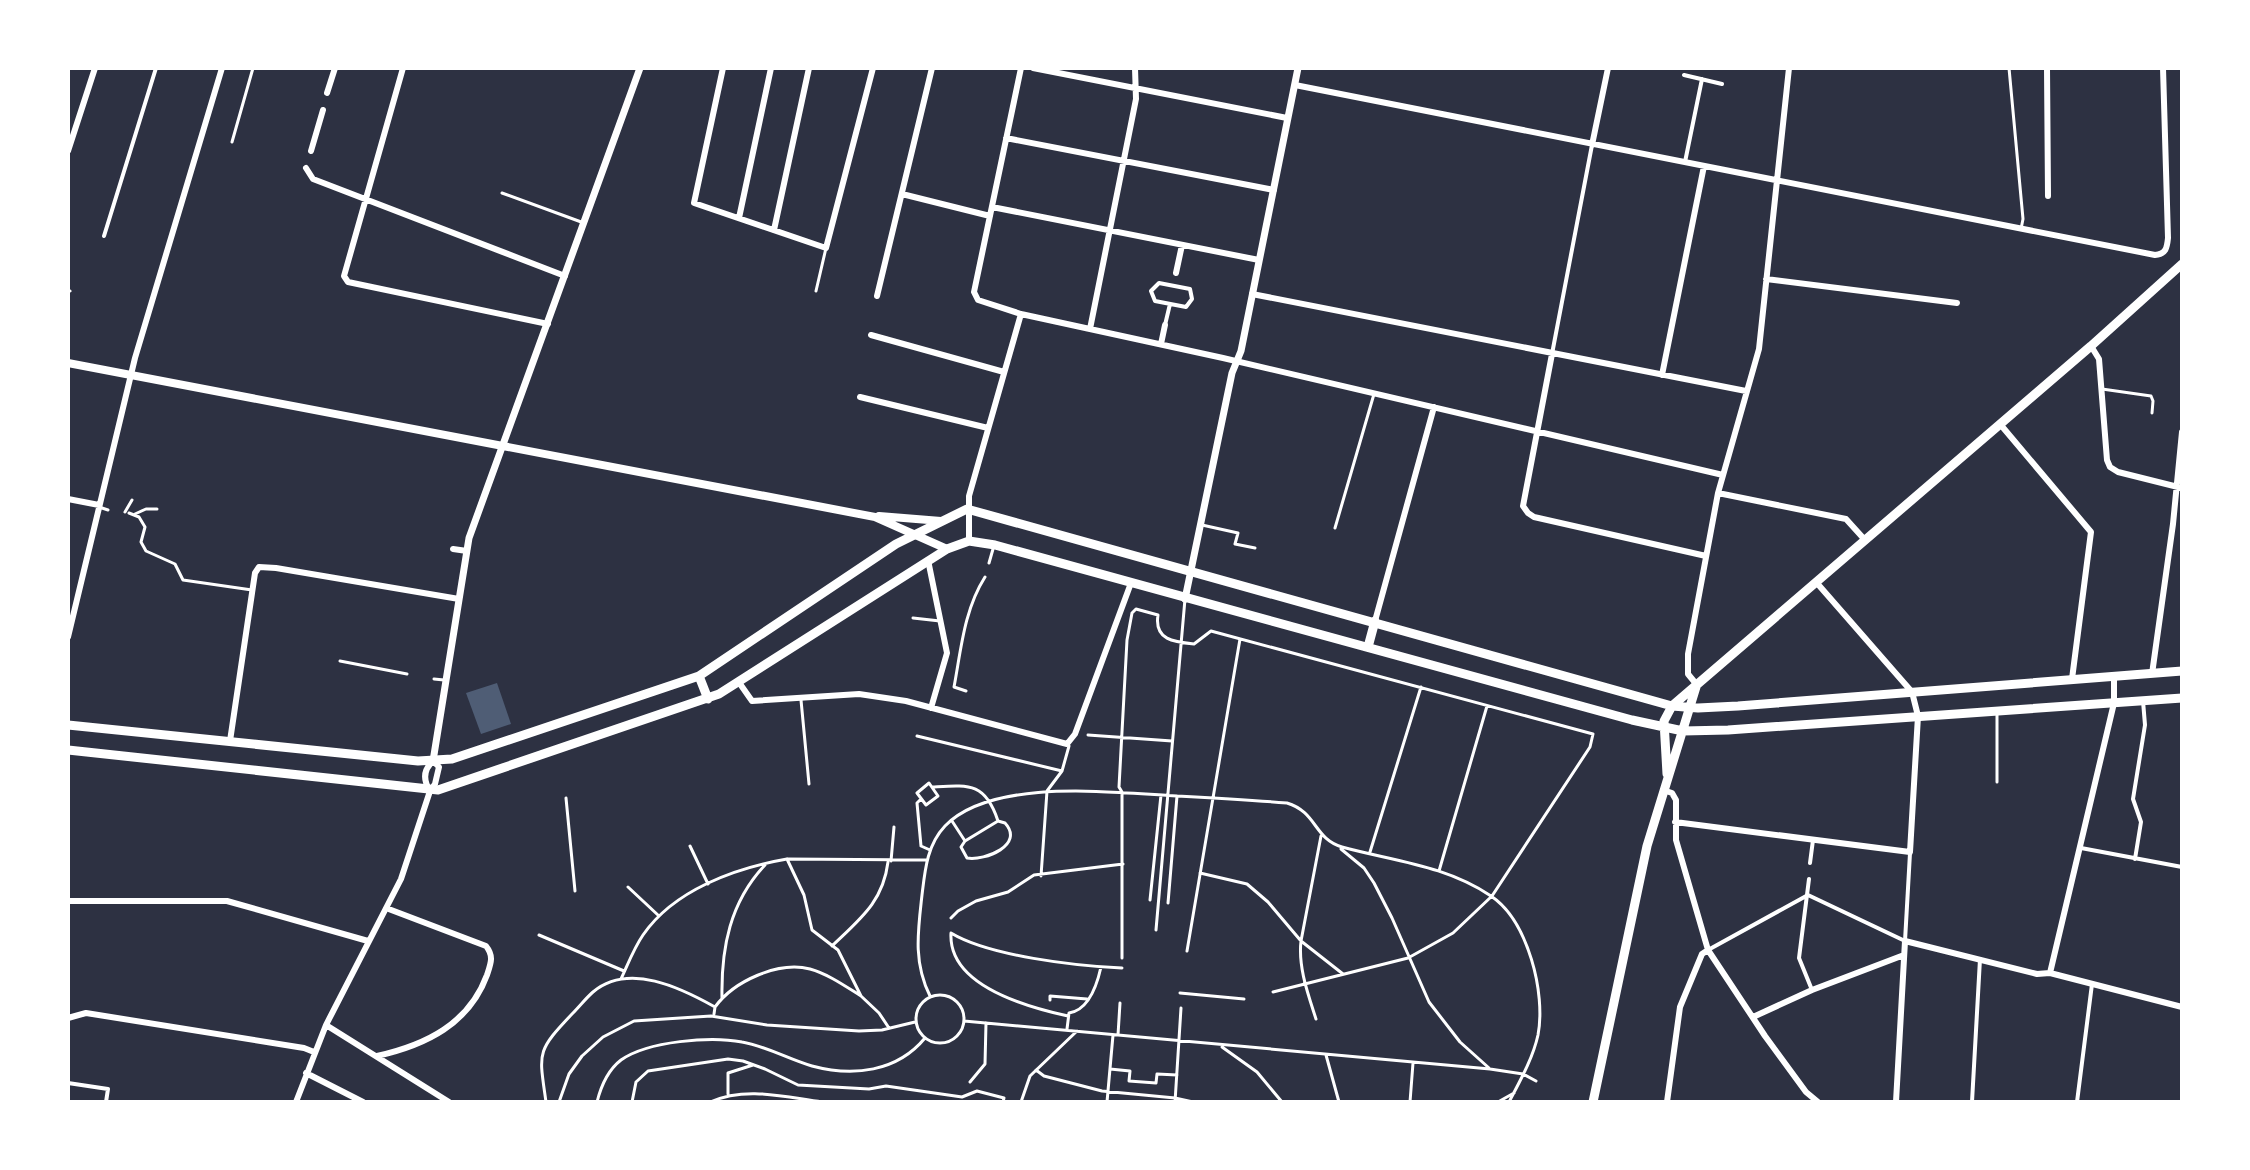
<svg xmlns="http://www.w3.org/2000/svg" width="2250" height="1170" viewBox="0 0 2250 1170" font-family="Literata,serif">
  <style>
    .water { fill: #4f5d75 }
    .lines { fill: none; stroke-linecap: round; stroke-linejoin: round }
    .service { stroke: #fff; stroke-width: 3 }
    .pedestrian { stroke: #fff; stroke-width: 4 }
    .minor { stroke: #fff; stroke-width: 6 }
    .tertiary { stroke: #fff; stroke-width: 7 }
    .secondary { stroke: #fff; stroke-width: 8 }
    .primary { stroke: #fff; stroke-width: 9 }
  </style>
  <rect width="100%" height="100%" fill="#2d3142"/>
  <path class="water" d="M497,683L511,724L481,734L466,693Z"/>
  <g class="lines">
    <path class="service" d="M2009,68L2023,219L2021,229
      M232,142L253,68
      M502,193L584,223
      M816,291L826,248
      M68,292L70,291
      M2102,389L2151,396L2153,401L2152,413
      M99,507L108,510
      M125,512L132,500
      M129,513L139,517L145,527L141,542L146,551L175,564L183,580L252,590
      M135,514L146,509H157
      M1202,525L1238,533L1235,544L1255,548
      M1335,528L1374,394
      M989,563L993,549
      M913,618L940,621
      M340,661L407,674
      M434,679L444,680
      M966,691L954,687C961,650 964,610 985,577
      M801,700L809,784
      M1088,735L1172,741
      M917,736L1062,771
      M1997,782V715
      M929,783L938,796L926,805L917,793Z
      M932,787C969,785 985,782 998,821L965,841L952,821
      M566,798L575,891
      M921,799L917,803L921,846L930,850
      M1321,836L1301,941L1343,974
      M965,841L961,847L967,858C985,861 1025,845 1005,823L998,821
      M690,846L708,884
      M1341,849L1364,868L1374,883L1392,918L1429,1002L1460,1042L1489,1068
      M1370,852L1421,687
      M787,859L804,895L812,930L838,950L861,996L879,1013L889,1028
      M891,861L894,827
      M1439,871L1487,706
      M1200,873L1247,884L1268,902L1301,941C1298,967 1308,994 1316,1019
      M1041,876L1047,791L1062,771L1069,746
      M628,887L659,916
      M1150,900L1161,795
      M1168,903L1177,796
      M951,918L958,911L976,901L1008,892L1034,875L1123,864
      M1156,930L1185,599
      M539,935L624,971
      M832,946C860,919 883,902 888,862
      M1187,951L1240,639
      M1122,958V792L1119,787L1127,640L1132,613L1136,609L1158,615C1154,640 1174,642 1194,644L1211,631L1593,734L1590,747L1492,896L1453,933L1408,958L1273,992
      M621,979C628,964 634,948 643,935C674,890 735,868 787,859L927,860
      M1180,993L1244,999
      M916 1019a24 24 0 1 1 48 0a24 24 0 1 1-48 0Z
      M930,996C913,962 918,931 922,895C925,870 927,845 945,826C992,777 1115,793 1177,796C1214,798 1250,800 1287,803C1317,812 1314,839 1342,847C1393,861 1445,865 1491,896C1528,921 1546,993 1538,1035C1533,1058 1520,1081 1509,1102
      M722,998C721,948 730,902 765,865
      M1050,1000V996L1087,999
      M715,1007C734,981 778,961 810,969C828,974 845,986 861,996
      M1068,1016C1027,1007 948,986 951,933C989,956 1076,966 1122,968
      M964,1021L1490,1069L1523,1074L1536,1081
      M1067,1029L1069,1013C1089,1010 1097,985 1101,967
      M1118,1035L1120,1003
      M1222,1047L1257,1072L1282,1102
      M1326,1055L1339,1102
      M1110,1069L1130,1071L1129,1081L1156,1083L1157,1074L1177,1075
      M1036,1070L1044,1076L1102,1091L1175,1098L1193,1102
      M970,1082L985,1064L986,1023
      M728,1094V1073L753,1065
      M546,1102C539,1052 536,1052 572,1014C579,1007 586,998 593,992C629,962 681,988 715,1007L714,1014
      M559,1102L569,1074L582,1056L603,1037L634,1021L711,1016L767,1025L859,1031L882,1030L915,1022
      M597,1102C601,1086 608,1070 621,1060C648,1041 711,1036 742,1042C766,1046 788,1059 812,1066C853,1077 897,1072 925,1038
      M632,1102L636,1082L648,1071L728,1059L743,1061L765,1069L798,1085L869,1089L886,1086L962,1097L977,1091L1004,1098L1003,1102
      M710,1102C746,1086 784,1097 822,1102
      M1021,1102L1030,1076L1077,1031
      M1107,1102L1113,1035
      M1175,1102L1181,1008
      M1410,1102L1413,1063
      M1498,1102L1514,1093"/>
    <path class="pedestrian" d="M1684,75L1722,84
      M1685,162L1702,79
      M104,236L156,68
      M1159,283L1190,289L1192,299L1186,307L1155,301L1151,291Z
      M1165,325L1170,304
      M1552,354L1592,145
      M2081,848L2182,867
      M2135,859L2141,822L2133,799L2145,725L2143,701
      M1810,863L1813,840
      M1809,879L1799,958L1812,990
      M1708,950L1808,895L1905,941L1910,853
      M68,1083L108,1089L106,1102
      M1972,1102L1980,959
      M2077,1102L2092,984"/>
    <path class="minor" d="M403,68L344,276L348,282L548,324
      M723,68L694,203L826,248L873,68
      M1021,68L974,292L978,300L1021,314L1223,358L1723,475
      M1033,68L1287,118
      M2047,68L2048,196
      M1295,85L2155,255C2166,254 2167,248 2168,238L2163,68
      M327,93L335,68
      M1006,138L1274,190
      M1592,145L1608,68
      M68,151L95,68
      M311,151L323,110
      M306,168L313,179L565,276
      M902,194L990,216
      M992,207L1259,260
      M739,218L771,68
      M774,230L809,68
      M1176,273L1182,245
      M1766,279L1957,303
      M1252,294L1746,391
      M877,296L932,68
      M1090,329L1136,99L1135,68
      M871,335L1004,372
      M1161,344L1165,325
      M2091,346L2099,359L2107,460L2110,467L2118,472L2182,488
      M1552,354L1523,506L1528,513L1534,517L1706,556
      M1662,375L1704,166
      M860,397L988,428
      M2000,424L2091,532L2072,679
      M1718,493L1846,519L1865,540
      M68,499L99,505
      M969,541V496L1021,314
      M453,549L467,551
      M928,560L947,653L931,708
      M1375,621L1434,407
      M68,637L135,358L222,68
      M2152,674L2173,524L2182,432
      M738,681L752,701L859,694L906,701L1067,744L1075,734L1131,583
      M1697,685L1688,674V654L1718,493L1759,349L1789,68
      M230,741L255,573L259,567L276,568L459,599
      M1663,790L1672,793L1676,800V840L1708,950L1765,1036L1806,1092L1818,1102
      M1675,822L1910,852L1918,716L1912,692L1816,582
      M68,901H227L368,941
      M2050,973L2114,703V676
      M1753,1017L1812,990L1904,955
      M68,1018L86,1013L304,1048L314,1052
      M326,1025L449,1102
      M377,1056C426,1045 469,1024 487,975C491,963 494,956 486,946L386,908
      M306,1073L363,1102
      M296,1102L326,1025L401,879L430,791L435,784L439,767L433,761C423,770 423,780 430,791
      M1667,1102L1680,1007L1702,954L1708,950
      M1896,1102L1905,941L2037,974L2050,973L2182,1007"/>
    <path class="tertiary" d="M1185,599L1232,373L1241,351L1298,68
      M433,761L469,538L640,68"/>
    <path class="secondary" d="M68,363L875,517L947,549
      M879,516L941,521"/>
    <path class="primary" d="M1368,647L1375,621
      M699,676L708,699
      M68,725L418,761L452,759L699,676L896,544L967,509L1672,706L1698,708L1738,706L2182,671
      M68,750L438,790L719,694L947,549L969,541L995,545L1632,720L1683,731L1728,730L2182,698
      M1667,774L1664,721L1672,706L2091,346L2182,264
      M1593,1102L1647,846L1696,687"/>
  </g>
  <rect width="2250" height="1170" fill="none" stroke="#ffffff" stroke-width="140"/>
</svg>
